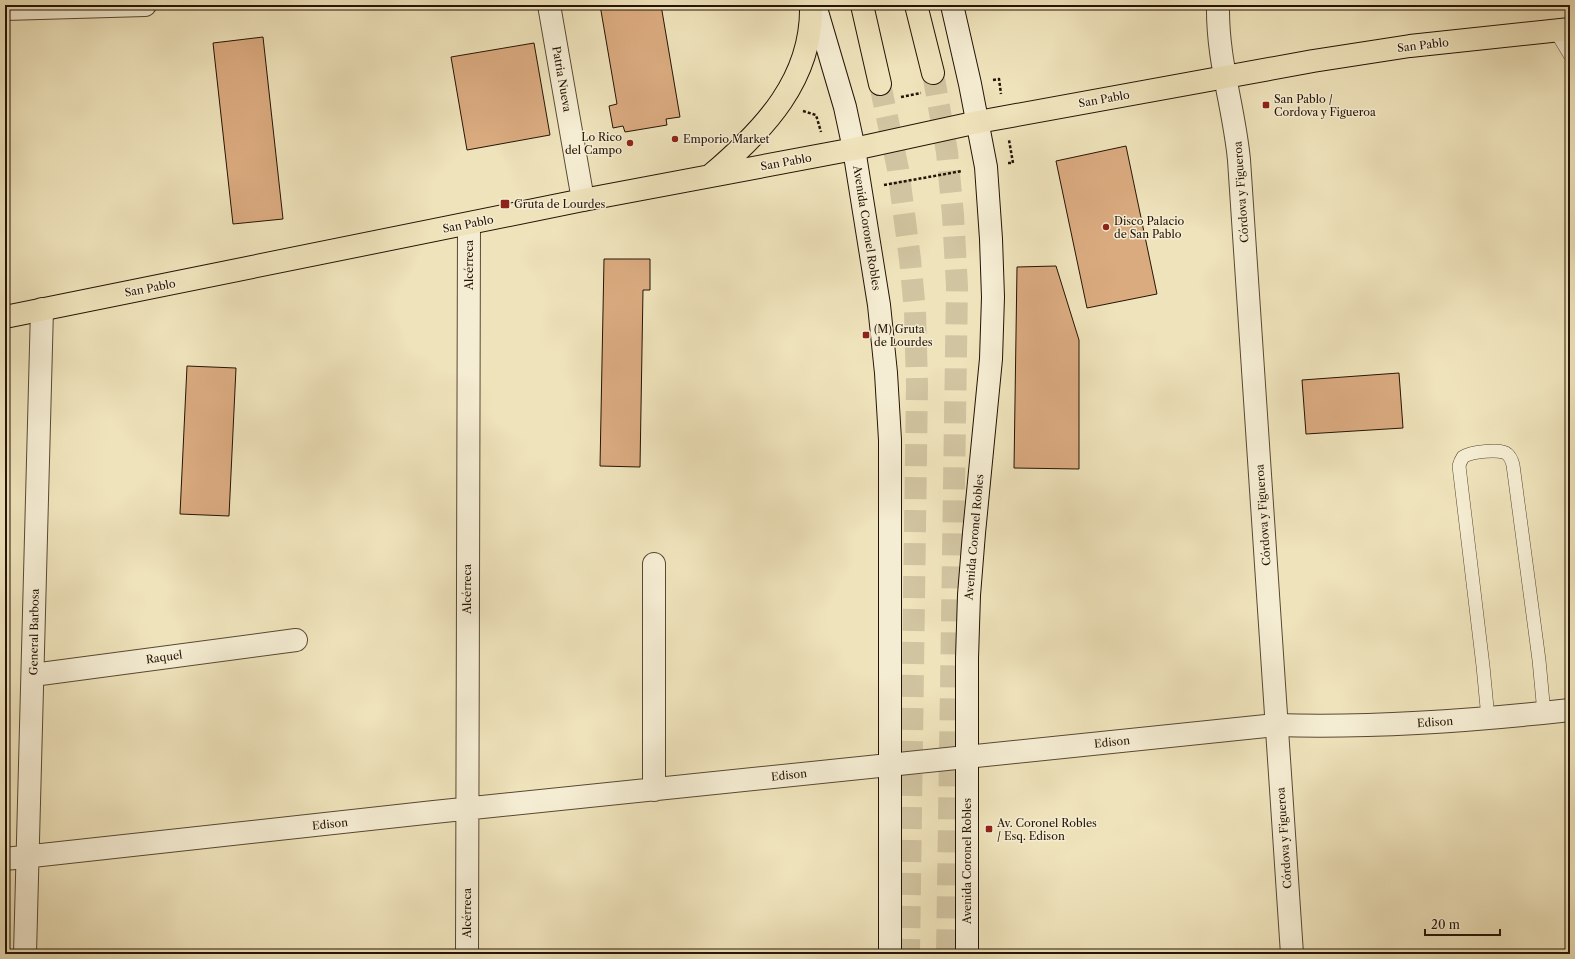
<svg xmlns="http://www.w3.org/2000/svg" width="1575" height="959" viewBox="0 0 1575 959" font-family="'Libre Caslon Text',serif">
  <style>
    .building { fill: #dbab80; stroke: #251405 }
    .lines { fill: none; stroke-linecap: round; stroke-linejoin: round }
    .motorway-tunnel { stroke: #d1c4a0; stroke-width: 22; stroke-dasharray: 22 11; stroke-linecap: butt }
    .service-casing { stroke: #584832; stroke-width: 14 }
    .minor-casing { stroke: #584832; stroke-width: 24 }
    .tertiary-casing { stroke: #584832; stroke-width: 24 }
    .secondary-casing { stroke: #251405; stroke-width: 24 }
    .primary-casing { stroke: #251405; stroke-width: 24 }
    .motorway-casing { stroke: #251405; stroke-width: 24 }
    .path { stroke: #251405; stroke-width: 2.5; stroke-dasharray: 3 2; stroke-linecap: butt }
    .service { stroke: #f5edd3; stroke-width: 13 }
    .minor { stroke: #f5edd3; stroke-width: 22 }
    .tertiary { stroke: #f5edd3; stroke-width: 22 }
    .secondary { stroke: #f5edd3; stroke-width: 22 }
    .primary { stroke: #efe3bb; stroke-width: 22 }
    .motorway { stroke: #efe3bb; stroke-width: 22 }
    .poi-dot { fill: #8f2418; stroke: #f5edd3; stroke-width: 1.5 }
    .labels { text-anchor: middle; dominant-baseline: central; stroke-width: 3; stroke-linejoin: round; paint-order: stroke }
    .street-label { font-size: 11px; fill: #251405; stroke: #f5edd3 }
    .poi-label { font-size: 11px; fill: #251405; stroke: #f5edd3; text-anchor: start }
  </style>
  <rect width="100%" height="100%" fill="#efe3bb"/>
  <filter id="stains"><feTurbulence type="fractalNoise" baseFrequency=".005" numOctaves="4"/><feColorMatrix values="0 0 0 0 .2 0 0 0 0 .09 0 0 0 0 .02 0 0 0 .5 -.17"/></filter>
  <radialGradient id="worn" r=".72"><stop offset=".6" stop-color="#630" stop-opacity="0"/><stop offset="1" stop-color="#630" stop-opacity=".3"/></radialGradient>
  <path class="building" d="M600,5H661L680,117L666,119L667,125L625,132L623,126L613,128L609,106L617,104Z
    M263,37L283,219L233,224L213,43Z
    M534,43L550,135L467,150L451,57Z
    M1126,146L1157,294L1087,308L1056,161Z
    M604,259H650V290H643L640,467L600,466Z
    M1056,266L1079,340V469L1014,468L1017,267Z
    M187,366L236,368L229,516L180,514Z
    M1399,373L1403,428L1306,434L1302,380Z"/>
  <g class="lines">
    <path class="motorway-tunnel" d="M933,73L947,152L953,215L957,286L947,954
      M880,84L898,169L910,259L915,311L917,385L909,954"/>
    <defs>
      <path id="service" d="M1555,30L1570,55
        M1488,718L1483,666L1459,466C1460,462 1461,460 1463,457C1470,452 1501,448 1507,454C1511,457 1512,461 1513,465L1539,660L1544,713"/>
      <path id="minor" d="M549,5L583,200
        M5,9L145,5
        M33,675L296,640
        M654,790V564
        M5,859L434,812L1276,725C1375,728 1472,721 1570,710
        M25,954L42,309
        M467,954L469,224"/>
      <path id="tertiary" d="M1218,5C1217,60 1234,107 1239,160L1292,954"/>
      <path id="secondary" d="M815,5L845,107L854,149L879,305L886,373L890,440V954
        M952,5L970,84L986,167L991,239L993,297L991,359L974,533L969,595L967,658V954"/>
      <path id="primary" d="M711,175C764,130 813,79 811,5
        M5,317L583,200L854,149L978,122L1313,61L1410,46L1570,29"/>
      <path id="motorway" d="M862,5L880,84
        M916,5L933,73"/>
    </defs>
    <use href="#service" class="service-casing"/>
    <use href="#minor" class="minor-casing"/>
    <use href="#tertiary" class="tertiary-casing"/>
    <use href="#secondary" class="secondary-casing"/>
    <use href="#primary" class="primary-casing"/>
    <use href="#motorway" class="motorway-casing"/>
    <path class="path" d="M993,80L999,79L1001,94
      M901,97L921,93
      M803,111L816,115L821,132
      M1008,163H1013L1009,140
      M884,185L962,171"/>
    <use href="#service" class="service"/>
    <use href="#minor" class="minor"/>
    <use href="#tertiary" class="tertiary"/>
    <use href="#secondary" class="secondary"/>
    <use href="#primary" class="primary"/>
    <use href="#motorway" class="motorway"/>
  </g>
  <g class="poi-dot">
    <rect x="1262" y="101" width="8" height="8" rx="2"/>
    <circle cx="675" cy="139" r="4"/>
    <circle cx="630" cy="143" r="4"/>
    <rect x="500" y="199" width="10" height="10" rx="2"/>
    <circle cx="1106" cy="227" r="4"/>
    <rect x="862" y="331" width="8" height="8" rx="2"/>
    <rect x="985" y="825" width="8" height="8" rx="2"/>
  </g>
  <g class="labels">
    <g class="street-label">
      <text transform="translate(1423 45) rotate(-7)">San Pablo</text>
      <text transform="translate(562 79) rotate(80)">Patria Nueva</text>
      <text transform="translate(1104 99) rotate(-10)">San Pablo</text>
      <text transform="translate(786 162) rotate(-10)">San Pablo</text>
      <text transform="translate(1241 192) rotate(-94)">Córdova y Figueroa</text>
      <text transform="translate(468 224) rotate(-11)">San Pablo</text>
      <text transform="translate(867 228) rotate(81)">Avenida Coronel Robles</text>
      <text transform="translate(469 265) rotate(-90)">Alcérreca</text>
      <text transform="translate(150 288) rotate(-11)">San Pablo</text>
      <text transform="translate(1263 515) rotate(-94)">Córdova y Figueroa</text>
      <text transform="translate(974 537) rotate(-85)">Avenida Coronel Robles</text>
      <text transform="translate(467 589) rotate(-90)">Alcérreca</text>
      <text transform="translate(34 632) rotate(-89)">General Barbosa</text>
      <text transform="translate(164 657) rotate(-8)">Raquel</text>
      <text transform="translate(1435 722) rotate(-4)">Edison</text>
      <text transform="translate(1112 742) rotate(-6)">Edison</text>
      <text transform="translate(789 775) rotate(-6)">Edison</text>
      <text transform="translate(330 824) rotate(-6)">Edison</text>
      <text transform="translate(1284 838) rotate(-94)">Córdova y Figueroa</text>
      <text transform="translate(967 861) rotate(-90)">Avenida Coronel Robles</text>
      <text transform="translate(467 913) rotate(-90)">Alcérreca</text>
    </g>
    <g class="poi-label">
      <text x="1274" y="99">San Pablo /<tspan x="1274" dy="13">Cordova y Figueroa</tspan></text>
      <text x="622" y="137" text-anchor="end">Lo Rico<tspan x="622" dy="13">del Campo</tspan></text>
      <text x="683" y="139">Emporio Market</text>
      <text x="514" y="204">Gruta de Lourdes</text>
      <text x="1114" y="221">Disco Palacio<tspan x="1114" dy="13">de San Pablo</tspan></text>
      <text x="874" y="329">(M) Gruta<tspan x="874" dy="13">de Lourdes</tspan></text>
      <text x="997" y="823">Av. Coronel Robles<tspan x="997" dy="13">/ Esq. Edison</tspan></text>
    </g>
  </g>
  <rect width="1575" height="959" fill="none" stroke="#efe3bb" stroke-width="20"/>
  <rect x="6" y="6" width="1563" height="947" fill="none" stroke="#251405" stroke-width="2"/>
  <rect x="10" y="10" width="1555" height="939" fill="none" stroke="#251405"/>
  <path d="M1425 929v6h75v-6" fill="none" stroke="#251405" stroke-width="2"/>
  <text x="1431" y="929" font-size="12" fill="#251405" stroke="#f5edd3" stroke-width="3" paint-order="stroke">20 m</text>
  <rect width="100%" height="100%" filter="url(#stains)"/>
  <rect width="100%" height="100%" fill="url(#worn)"/>
</svg>
